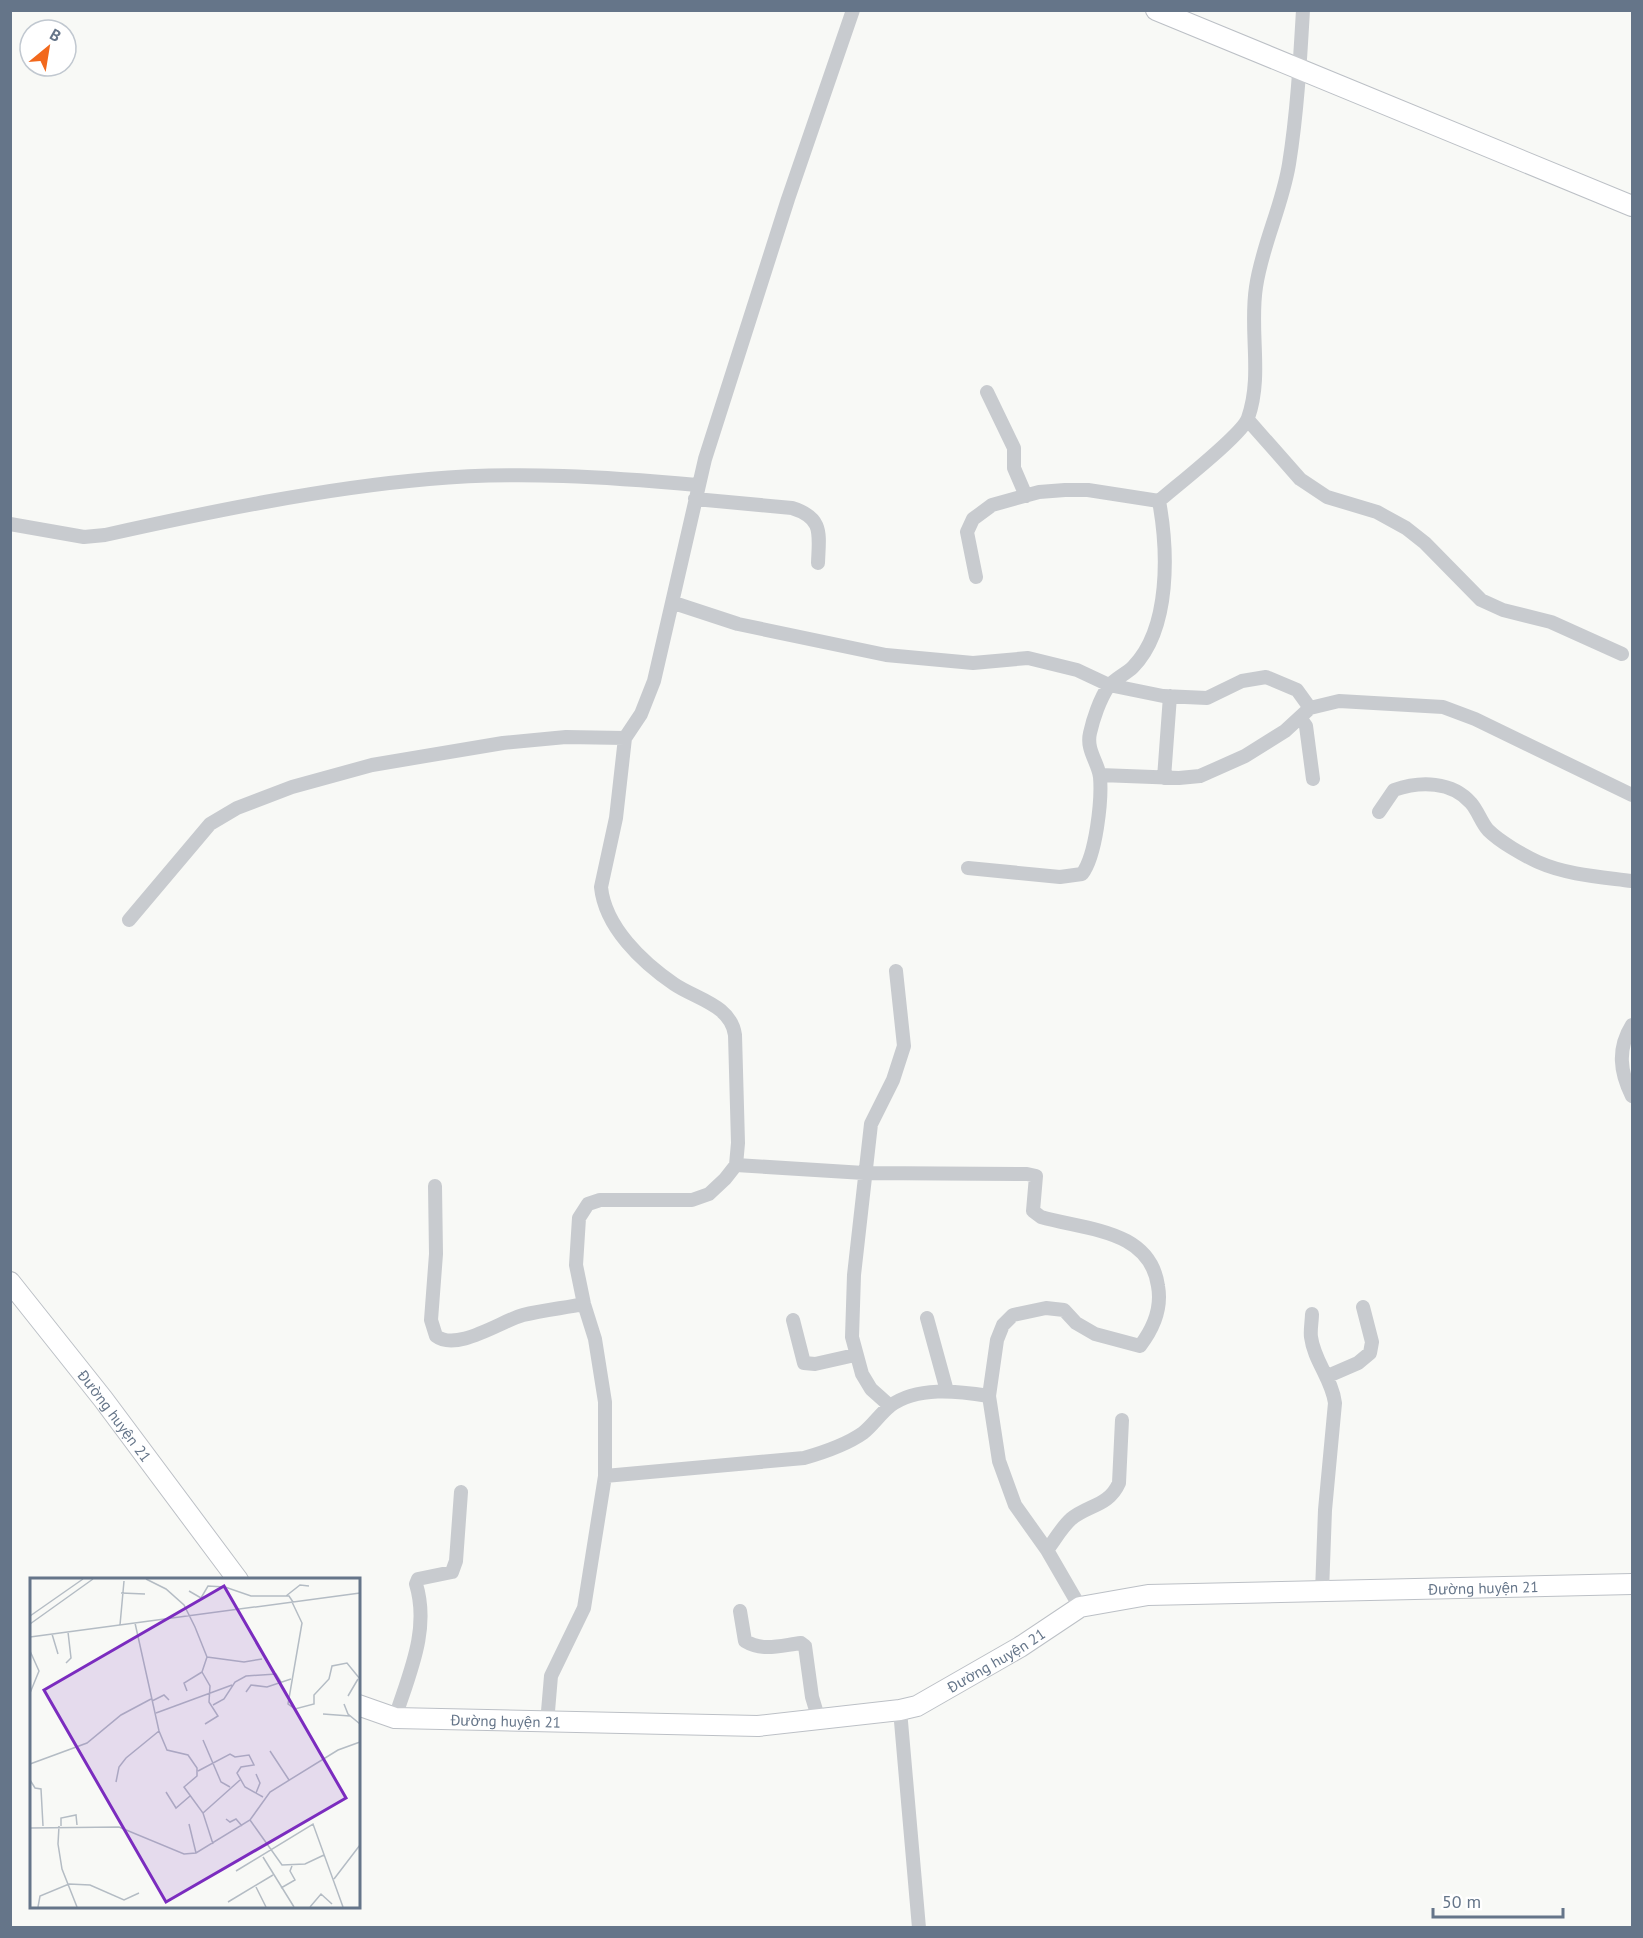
<svg xmlns="http://www.w3.org/2000/svg" width="1643" height="1938" viewBox="0 0 1643 1938" font-family="'PT Sans',sans-serif">
  <style>
    .lines { fill: none; stroke-linecap: round; stroke-linejoin: round }
    .secondary-casing { stroke: #bcc0c6; stroke-width: 22 }
    .street { stroke: #c8cbcf; stroke-width: 14 }
    .secondary { stroke: #fff; stroke-width: 20 }
    .labels { text-anchor: middle; dominant-baseline: central; stroke-width: 6; stroke-linejoin: round; paint-order: stroke }
    .street-label { font-size: 15px; fill: #657589; stroke: #fff }
    .inset-road { fill: none; stroke: #b4bcc4; stroke-width: 1.5 }
    .view { fill: #7b2cbf; fill-opacity: 0.15; stroke: #7b2cbf; stroke-width: 3 }
    .inset-edge { fill: none; stroke: #657589; stroke-width: 3 }
  </style>
  <rect width="100%" height="100%" fill="#f8f9f6"/>
  <g class="lines">
    <defs>
      <g id="secondary">
        <path d="M1156,10L1632,206"/>
        <path id="s1" d="M10,1282L103,1399L238,1580"/>
        <path id="s2" d="M358,1705L395,1718L758,1726L900,1710L917,1706L1020,1647L1080,1607L1148,1595L1632,1584"/>
      </g>
    </defs>
    <use href="#secondary" class="secondary-casing"/>
    <path class="street" d="M987,392L1014,448V468L1026,496
      M1248,420L1300,479L1327,497L1377,512L1406,528L1425,543L1481,600L1503,610L1551,622L1622,654
      M695,499L792,508C824,518 819,534 818,563
      M10,524L84,537L105,535C208,512 324,488 429,479C519,471 608,477 697,485
      M976,577L967,532L973,519L992,505L1039,492L1065,490H1088L1159,501
      M674,603L738,624L886,655L973,663L1028,658L1077,670L1109,685L1163,696L1207,698L1242,681L1266,677L1297,690L1310,708
      M1301,719L1306,726L1313,779
      M1100,775L1179,778L1200,776L1245,756L1285,731L1310,708L1339,701L1443,707L1475,719L1632,795
      M1164,778L1170,696
      M1379,812L1394,790C1420,781 1452,781 1471,803C1478,811 1481,822 1488,830C1500,842 1523,855 1538,862C1567,875 1602,877 1632,881
      M968,868L1060,877L1082,874C1096,856 1102,800 1100,777C1098,762 1086,750 1090,733C1093,719 1100,699 1108,687C1114,679 1126,674 1133,667C1171,628 1168,550 1159,501C1176,486 1242,435 1248,418C1263,375 1249,331 1256,287C1262,245 1282,207 1289,164C1297,114 1300,62 1303,10
      M129,920L210,824L237,808L292,787L372,765L503,743L566,737L625,738
      M1632,1025C1617,1049 1620,1072 1632,1096
      M736,1165L864,1173L1027,1174L1036,1176L1033,1211L1041,1217C1086,1230 1150,1229 1158,1286C1162,1308 1153,1329 1140,1346L1095,1334L1076,1323L1064,1310L1046,1308L1013,1315L1003,1325L997,1340L989,1396L999,1461L1015,1505L1047,1550L1080,1607
      M435,1186L436,1254L431,1320L436,1336C457,1352 501,1321 523,1315C543,1310 564,1308 584,1304
      M1312,1314C1312,1321 1310,1330 1311,1337C1314,1361 1332,1379 1335,1403L1325,1510L1322,1592
      M927,1318L947,1391
      M793,1320L804,1363L815,1364L855,1355
      M1328,1376L1358,1363L1370,1353L1372,1342L1363,1307
      M890,1406L871,1389L862,1374L852,1337L854,1275L871,1124L893,1080L904,1046L896,971
      M605,1476L804,1458C825,1452 846,1445 863,1433C873,1425 880,1414 890,1406C917,1386 957,1391 989,1396
      M1047,1550C1055,1540 1061,1528 1071,1519C1088,1505 1109,1506 1119,1483L1122,1420
      M740,1611L745,1641C763,1652 782,1645 801,1643L805,1646L812,1697L819,1720
      M900,1710L919,1928
      M395,1718C409,1674 430,1630 416,1584L418,1579L452,1572L456,1561L461,1492
      M547,1723L551,1676L584,1608L605,1476V1402L595,1339L584,1304L576,1265L579,1218L588,1204L600,1200H692L709,1194L725,1179L736,1165L738,1143L735,1035C731,1005 696,999 674,984C642,962 605,927 601,887L616,818L625,738L641,714L654,681L705,459L788,199L853,10"/>
    <use href="#secondary" class="secondary"/>
  </g>
  <g class="labels">
    <g class="street-label">
      <text stroke="none"><textPath href="#s1" startOffset="170">Đường huyện 21</textPath></text>
      <text stroke="none"><textPath href="#s2" startOffset="1158">Đường huyện 21</textPath></text>
      <text stroke="none"><textPath href="#s2" startOffset="654">Đường huyện 21</textPath></text>
      <text stroke="none"><textPath href="#s2" startOffset="150">Đường huyện 21</textPath></text>
    </g>
  </g>
  <g transform="translate(30 1578)">
    <rect width="330" height="330" fill="#f8f9f6"/>
    <path class="inset-road" d="M116,1L136,11L154,27L165,49L177,79L172,94L180,108L179,124L188,138L175,146M159,13L171,20L178,8L195,9L221,18H259L263,24M91,15L115,16M256,18L270,7L279,8M262,24L272,45L258,126L265,131L284,126V117L299,101L302,88L317,85L330,101M0,38L53,1M105,45L129,153L137,172L158,177L167,190V198L154,209L173,235L183,266M0,46L63,1M90,47L94,3M22,56L28,76M0,59L330,15M0,73L9,93L0,115M177,79L214,84L232,81M36,85L41,80L38,54M157,113L154,105L172,94M216,114L221,107L237,109L261,101M318,118L328,101M122,123L134,117L139,122M314,126L318,136L330,146M183,127L194,121L205,104L216,98L246,96L251,104M126,135L202,107M293,136L320,138M173,162L191,204L200,209M240,173L259,202M0,186L57,165L91,137L121,121M168,193L200,176L205,179L219,177L224,187L211,189L207,195L215,209L233,219M226,196L230,205L226,215M0,202L5,210L11,211L13,248M86,204L89,189L96,180L129,153M136,214L146,230L160,218M173,235L210,202M196,241L200,244L206,241L212,248M220,242L252,287L275,286L294,277M159,246L166,275M29,248L28,266L32,291L47,329M31,248V240L46,237L47,247M0,250L89,249L154,276L166,275L220,242L240,214L308,172L330,164M233,279L264,329M206,293L283,246L313,329M304,301L330,267M226,309L236,329M251,310L265,302L260,293L262,288M198,324L243,297M8,329L10,318L39,306L60,307L94,322L109,315M280,329L291,316L302,326"/>
    <path class="view" d="M194,8L316,220L136,324L14,112Z"/>
    <rect width="330" height="330" class="inset-edge"/>
  </g>
  <rect width="1643" height="1938" fill="none" stroke="#657589" stroke-width="24"/>
  <g transform="translate(48 48) rotate(30)"><circle r="28" fill="#ffffff" stroke="#c1c8d0" stroke-width="1.5"/>
  <path d="M0-4.5L10 22L0 15L-10 22Z" fill="#f2681c"/>
  <text y="-9" font-size="16" font-weight="bold" text-anchor="middle" fill="#657589">B</text>
  </g>
  <path d="M1433 1908v9h130v-9" fill="none" stroke="#657589" stroke-width="3"/>
  <text x="1442" y="1908" font-size="18" fill="#657589" stroke="#ffffff" stroke-width="4.5" paint-order="stroke">50 m</text>
</svg>
